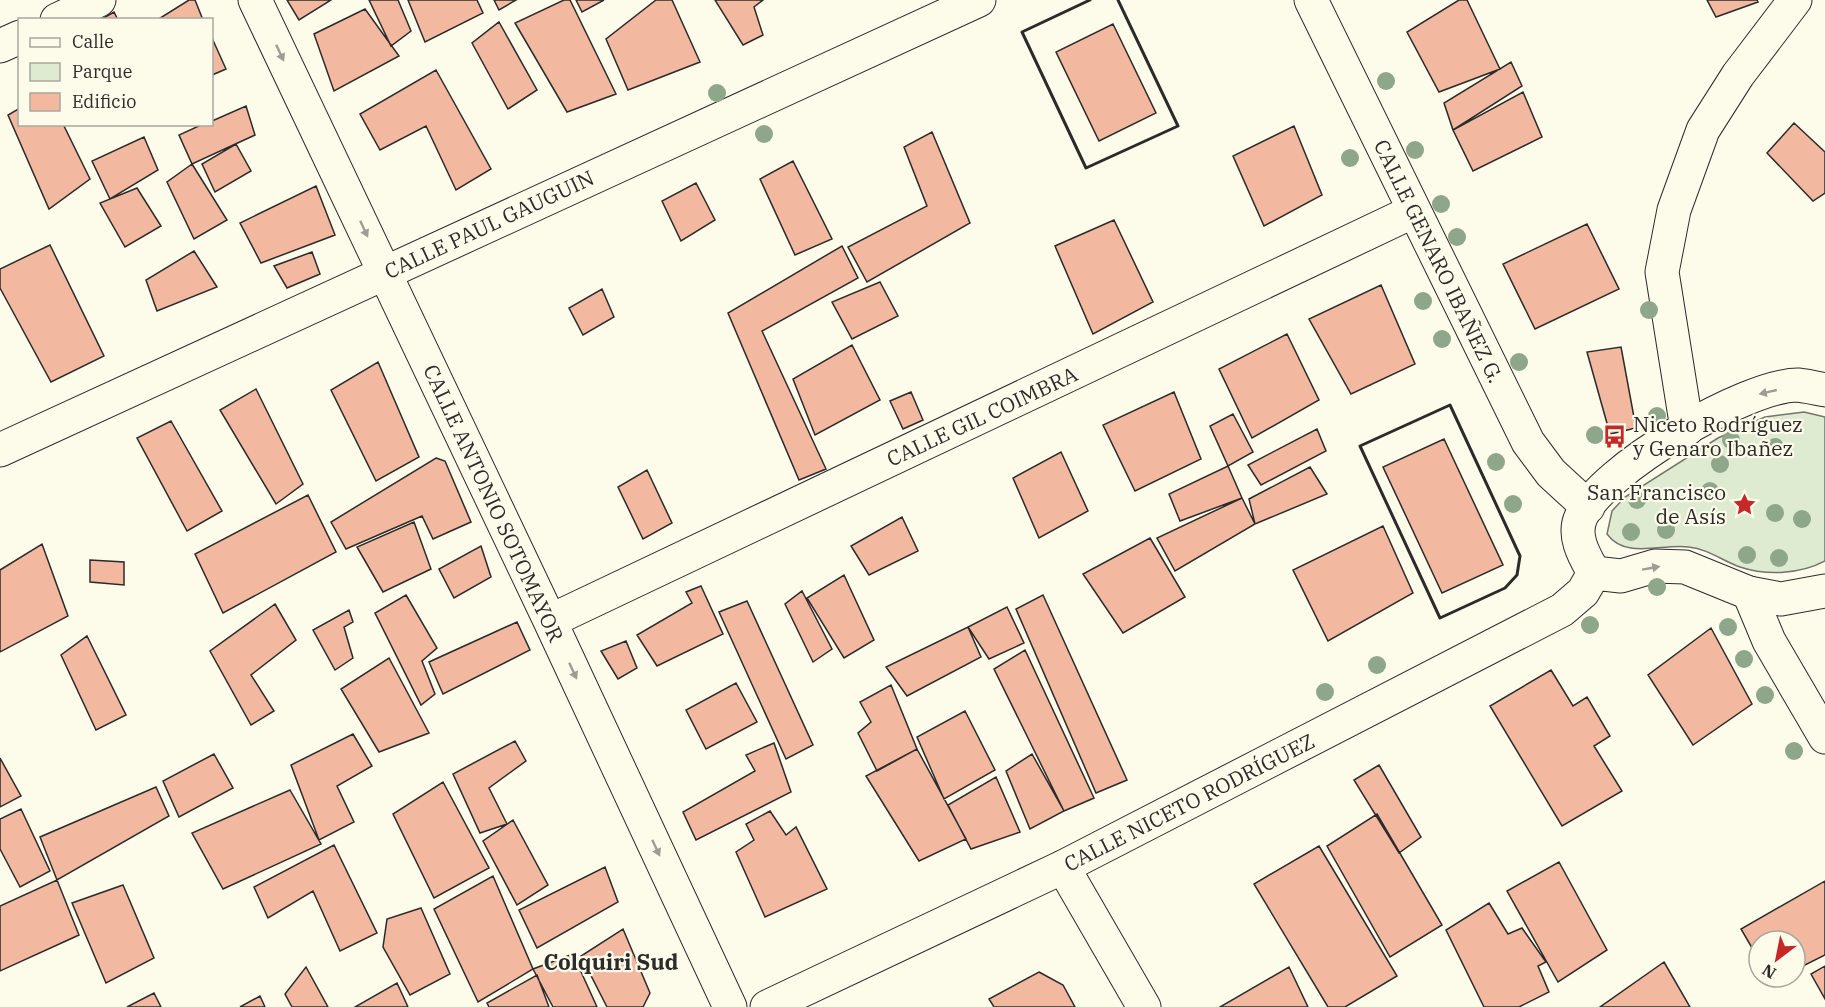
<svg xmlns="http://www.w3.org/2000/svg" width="1825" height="1007" viewBox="0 0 1825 1007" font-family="'IBM Plex Serif',serif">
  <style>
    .green { fill: #deebd1; stroke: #74746e; stroke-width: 1.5 }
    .building { fill: #f2b8a0; stroke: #2b2b2b; stroke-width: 1.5 }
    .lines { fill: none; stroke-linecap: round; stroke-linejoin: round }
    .street-casing { stroke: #2b2b2b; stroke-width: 35 }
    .secondary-casing { stroke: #2b2b2b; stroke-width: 35 }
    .street { stroke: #fdfbea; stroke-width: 33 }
    .secondary { stroke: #fdfbea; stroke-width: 33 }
    .wall { stroke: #2b2b2b; stroke-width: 3 }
    .tree { fill: #8ea78a }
    .oneway { fill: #9e9d94 }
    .labels { text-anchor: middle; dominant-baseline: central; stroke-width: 4.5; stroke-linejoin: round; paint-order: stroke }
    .street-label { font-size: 21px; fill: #2b2b2b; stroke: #fdfbea }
    .poi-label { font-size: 21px; fill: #2b2b2b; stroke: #fdfbea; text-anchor: start }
    .neighbourhood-label { font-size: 22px; font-weight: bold; fill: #2b2b2b; stroke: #fdfbea }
  </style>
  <rect width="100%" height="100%" fill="#fdfbea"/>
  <path class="green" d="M1804,412L1825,417V561C1801,574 1767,576 1740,567C1723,561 1708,549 1689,547C1662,543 1626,560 1607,534L1612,511L1625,497L1718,438L1765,417Z"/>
  <path class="building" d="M189,0H195L203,20H157Z
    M287,0H331L299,20Z
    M369,0H398L411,31L391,46Z
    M408,0H477L483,13L425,42Z
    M494,0H516L499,10Z
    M564,0H570L616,94L567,112L515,23Z
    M576,0H604L582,12Z
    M656,0H672L700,62L628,90L606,39Z
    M715,0H763L754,7L763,35L743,45Z
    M1459,0H1467L1500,69L1439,92L1407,32Z
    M1707,0H1757L1758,2L1716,17Z
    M365,9L399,56L334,91L314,34Z
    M114,12L118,20H100Z
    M499,22L537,90L508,109L472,43Z
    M1113,24L1156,113L1099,141L1056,52Z
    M212,38L226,69L212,75Z
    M1511,62L1522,86L1453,130L1444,103Z
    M436,70L491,169L456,190L426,126L380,150L360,114Z
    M1523,92L1542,137L1473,171L1453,130Z
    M246,106L255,135L192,164L179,135L203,124H212V121Z
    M20,108V124H63L90,179L49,209L8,115Z
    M1794,123L1825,152V193L1813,201L1767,153Z
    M1294,126L1322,195L1264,226L1233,156Z
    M932,132L970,223L867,282L848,247L927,206L904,147Z
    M144,137L158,170L110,199L92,161Z
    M236,144L251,171L215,192L202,164Z
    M793,161L832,239L795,255L760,179Z
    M192,164L227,220L194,239L167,182Z
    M696,183L715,220L681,241L662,201Z
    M316,186L335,235L261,263L240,223Z
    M137,188L161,226L125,247L100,203Z
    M1114,220L1153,302L1093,334L1055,246Z
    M1587,224L1619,289L1535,329L1503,264Z
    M50,245L104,356L51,382L0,288V269Z
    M842,246L858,278L762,331L826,469L799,480L728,313Z
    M194,251L217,287L157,311L146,280Z
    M312,252L320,274L287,288L274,266Z
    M880,282L898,316L852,339L832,302Z
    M1381,285L1415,364L1351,394L1309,319Z
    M602,289L614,317L583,335L569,308Z
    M1287,334L1319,400L1252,438L1219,369Z
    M852,345L880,400L815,435L793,379Z
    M1621,347L1636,428L1610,434L1587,352Z
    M378,362L419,457L376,481L331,390Z
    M256,389L303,484L276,504L220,410Z
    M911,392L923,420L903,429L890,401Z
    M1174,392L1201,459L1135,491L1103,425Z
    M1233,414L1253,452L1228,466L1210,426Z
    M171,421L222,511L187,531L137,438Z
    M1317,429L1326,451L1261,485L1248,465Z
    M1444,439L1503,565L1442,593L1383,467Z
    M1061,452L1088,511L1039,538L1013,478Z
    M436,458L445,461L471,522L433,539L422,516L346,549L331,522Z
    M1228,466L1242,498L1180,521L1169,494Z
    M1310,467L1327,494L1255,524L1249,499Z
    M647,470L672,523L643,539L618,487Z
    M308,495L336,552L223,613L195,554Z
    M1242,498L1255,524L1175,571L1157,538Z
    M902,517L918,551L869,575L851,546Z
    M414,522L431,569L383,592L357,547Z
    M1383,526L1413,593L1328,641L1293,570Z
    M1150,538L1185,597L1123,633L1083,574Z
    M42,544L68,616L0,652V570Z
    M481,546L491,577L454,598L439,569Z
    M90,560L124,562V585L90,582Z
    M844,575L874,640L844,658L807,598Z
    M701,586L723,634L657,666L637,635L692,603L686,592Z
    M802,591L832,649L813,662L785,604Z
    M406,595L437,648L422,661L435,694L421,705L375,613Z
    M1043,595L1127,780L1096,793L1016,609Z
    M747,601L813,745L786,759L719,612Z
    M275,604L296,640L251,675L274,711L251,725L210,651Z
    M1007,607L1024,643L989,659L968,627Z
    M349,610L353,622L344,627L353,658L335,670L313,630Z
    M517,622L530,650L443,694L429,662Z
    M968,627L981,657L907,696L886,667Z
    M1711,628L1752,704L1693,745L1648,675Z
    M87,636L126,715L96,730L61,655Z
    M626,641L637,668L618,679L601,651Z
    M1025,650L1094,798L1064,811L994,669Z
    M389,658L429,733L379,752L341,689Z
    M1551,670L1573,706L1587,697L1610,736L1594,746L1622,791L1562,826L1490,706Z
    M736,683L757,722L706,749L686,710Z
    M891,685L917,749L877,771L858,733L871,722L860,702Z
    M965,711L995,770L944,799L917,737Z
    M353,734L372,766L337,786L354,822L319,840L291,765Z
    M515,741L526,761L489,788L507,824L480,833L453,774Z
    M774,743L791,792L696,840L683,812L755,771L746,755Z
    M917,749L966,839L919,861L866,776Z
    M214,754L233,788L179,817L163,781Z
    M1032,754L1064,811L1030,829L1006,771Z
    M0,758L21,796L0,807Z
    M1379,765L1421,837L1399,853L1354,780Z
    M996,777L1020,832L971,849L948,805Z
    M443,782L489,868L434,898L393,814Z
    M156,787L169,816L57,880L40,837Z
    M290,790L321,844L223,889L192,833Z
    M21,809L50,871L20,887L0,849V819Z
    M770,811L786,835L796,827L827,889L765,917L736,852L754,840L746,824Z
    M1377,814L1442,925L1390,957L1327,846Z
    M513,820L548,885L517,905L483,841Z
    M334,845L377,933L340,951L313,891L268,918L254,887Z
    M1319,846L1397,976L1345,1007H1328L1254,884Z
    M1559,862L1607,950L1558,982L1507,891Z
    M605,867L618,902L537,948L519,910Z
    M493,876L533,969L478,1002L434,909Z
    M57,880L79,935L0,971V906Z
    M1825,881V955L1795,970V941H1759V960L1741,929Z
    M123,885L154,958L106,983L72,903Z
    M1489,903L1508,934L1522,928L1546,962L1538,966L1549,992L1519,1007H1484L1446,930Z
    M421,908L450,974L410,995L383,947L387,919Z
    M623,929L650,993L643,1007H607L581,956Z
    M573,954L597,1007H553L533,969Z
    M1664,962L1690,1007H1600Z
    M1825,966V999L1811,974Z
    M306,967L328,1007H292L285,994Z
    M1289,967L1308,1007H1220Z
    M1039,972L1063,985L1075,1007H994L989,999Z
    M537,975L549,1007H489L487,1003Z
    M397,983L408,1007H355Z
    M154,993L161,1007H127Z
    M260,996L265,1007H240Z"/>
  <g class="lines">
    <defs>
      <path id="street" d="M255,0L550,621L730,1007
        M1311,0L1528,442L1551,473L1588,507
        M57,20L99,0
        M0,46L20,37
        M1687,429L1662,272L1674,210L1703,130L1738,75L1795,0
        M0,450L979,0
        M1749,593L1769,641L1825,737
        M550,621L1414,211
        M1063,867L1144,1007"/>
      <path id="secondary" d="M1594,573C1585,557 1572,536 1581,517C1601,470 1746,385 1798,385C1807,386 1816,388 1825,390
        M1594,573L1621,576L1655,566L1685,567L1749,593L1781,599L1825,591
        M767,1007L1063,867L1562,610L1583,592L1594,573"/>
    </defs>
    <use href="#street" class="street-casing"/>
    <use href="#secondary" class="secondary-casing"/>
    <use href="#street" class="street"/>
    <use href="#secondary" class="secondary"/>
    <path class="wall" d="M1090,0L1022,32L1086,168L1178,126L1118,0
      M1450,405L1520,556L1517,575L1505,588L1440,618L1360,446Z"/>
  </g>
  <g class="tree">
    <circle cx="1386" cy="81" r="9"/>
    <circle cx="717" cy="93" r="9"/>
    <circle cx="764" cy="134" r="9"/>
    <circle cx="1415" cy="150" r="9"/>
    <circle cx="1350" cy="158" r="9"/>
    <circle cx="1441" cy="204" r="9"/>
    <circle cx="1457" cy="237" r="9"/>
    <circle cx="1423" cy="301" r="9"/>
    <circle cx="1649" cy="310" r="9"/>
    <circle cx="1442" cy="339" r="9"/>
    <circle cx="1519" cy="362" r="9"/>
    <circle cx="1657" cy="416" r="9"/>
    <circle cx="1595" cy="435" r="9"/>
    <circle cx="1731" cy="440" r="9"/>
    <circle cx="1775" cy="447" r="9"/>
    <circle cx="1496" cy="462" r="9"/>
    <circle cx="1720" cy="464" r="9"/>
    <circle cx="1710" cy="491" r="9"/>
    <circle cx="1637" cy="500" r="9"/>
    <circle cx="1513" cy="504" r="9"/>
    <circle cx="1775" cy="513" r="9"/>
    <circle cx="1802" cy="519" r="9"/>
    <circle cx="1666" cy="530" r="9"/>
    <circle cx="1631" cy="532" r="9"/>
    <circle cx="1747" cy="555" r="9"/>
    <circle cx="1779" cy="558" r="9"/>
    <circle cx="1657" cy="587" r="9"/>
    <circle cx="1590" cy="625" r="9"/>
    <circle cx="1728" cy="627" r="9"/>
    <circle cx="1744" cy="659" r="9"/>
    <circle cx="1377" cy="665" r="9"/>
    <circle cx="1325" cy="692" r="9"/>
    <circle cx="1765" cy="695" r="9"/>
    <circle cx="1794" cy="751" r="9"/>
  </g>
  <defs><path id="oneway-solid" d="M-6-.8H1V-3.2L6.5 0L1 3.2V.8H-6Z" transform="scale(1.5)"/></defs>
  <g class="oneway">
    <use href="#oneway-solid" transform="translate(280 53) rotate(65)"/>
    <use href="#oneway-solid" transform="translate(364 229) rotate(65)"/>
    <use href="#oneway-solid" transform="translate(1768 392) rotate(167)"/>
    <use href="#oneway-solid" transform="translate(1651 568) rotate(-10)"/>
    <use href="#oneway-solid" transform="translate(573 671) rotate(65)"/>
    <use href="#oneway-solid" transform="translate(656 848) rotate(65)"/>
  </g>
  <defs>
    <symbol id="bus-bare" viewBox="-9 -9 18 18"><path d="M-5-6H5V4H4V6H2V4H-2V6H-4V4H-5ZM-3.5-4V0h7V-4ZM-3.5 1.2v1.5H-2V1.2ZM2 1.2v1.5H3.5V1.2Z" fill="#c62828" stroke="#fdfbea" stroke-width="2.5" paint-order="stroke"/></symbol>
    <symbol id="sight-bare" viewBox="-9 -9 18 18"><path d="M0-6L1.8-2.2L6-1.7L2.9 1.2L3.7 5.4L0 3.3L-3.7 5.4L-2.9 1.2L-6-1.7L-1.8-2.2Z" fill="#c62828" stroke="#fdfbea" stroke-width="2.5" paint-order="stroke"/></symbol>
  </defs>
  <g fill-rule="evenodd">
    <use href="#bus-bare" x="1598" y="420" width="33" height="33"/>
    <use href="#sight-bare" x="1728" y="488" width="33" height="33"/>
  </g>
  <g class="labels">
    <g class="street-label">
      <text transform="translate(489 224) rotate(-25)">CALLE PAUL GAUGUIN</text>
      <text transform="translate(1439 261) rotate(64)">CALLE GENARO IBAÑEZ G.</text>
      <text transform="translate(982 416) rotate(-25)">CALLE GIL COIMBRA</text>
      <text transform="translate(494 503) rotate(65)">CALLE ANTONIO SOTOMAYOR</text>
      <text transform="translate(1189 802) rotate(-27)">CALLE NICETO RODRÍGUEZ</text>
    </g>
    <g class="poi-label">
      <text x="1633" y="424">Niceto Rodríguez<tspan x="1633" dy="24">y Genaro Ibañez</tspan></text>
      <text x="1726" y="492" text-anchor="end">San Francisco<tspan x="1726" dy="24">de Asís</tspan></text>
    </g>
    <g class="neighbourhood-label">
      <text x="611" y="961">Colquiri Sud</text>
    </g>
  </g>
  <rect x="18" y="18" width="195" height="108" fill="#fdfbea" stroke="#a9a89e" stroke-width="1.5"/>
  <rect x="30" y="38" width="30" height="9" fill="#fdfbea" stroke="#a9a89e" stroke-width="1.5"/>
  <text x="72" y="48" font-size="18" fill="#2b2b2b">Calle</text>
  <rect x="30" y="63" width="30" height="18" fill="#deebd1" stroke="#a9a89e" stroke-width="1.5"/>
  <text x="72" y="78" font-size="18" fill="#2b2b2b">Parque</text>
  <rect x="30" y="93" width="30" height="18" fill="#f2b8a0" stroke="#a9a89e" stroke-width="1.5"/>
  <text x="72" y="108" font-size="18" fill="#2b2b2b">Edificio</text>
  <g transform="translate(1777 959) rotate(212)"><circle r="28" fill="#fdfbea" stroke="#a9a89e" stroke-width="1.5"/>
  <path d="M0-4.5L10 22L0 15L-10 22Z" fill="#c62828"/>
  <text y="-9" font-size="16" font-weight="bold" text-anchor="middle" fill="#2b2b2b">N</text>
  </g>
</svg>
